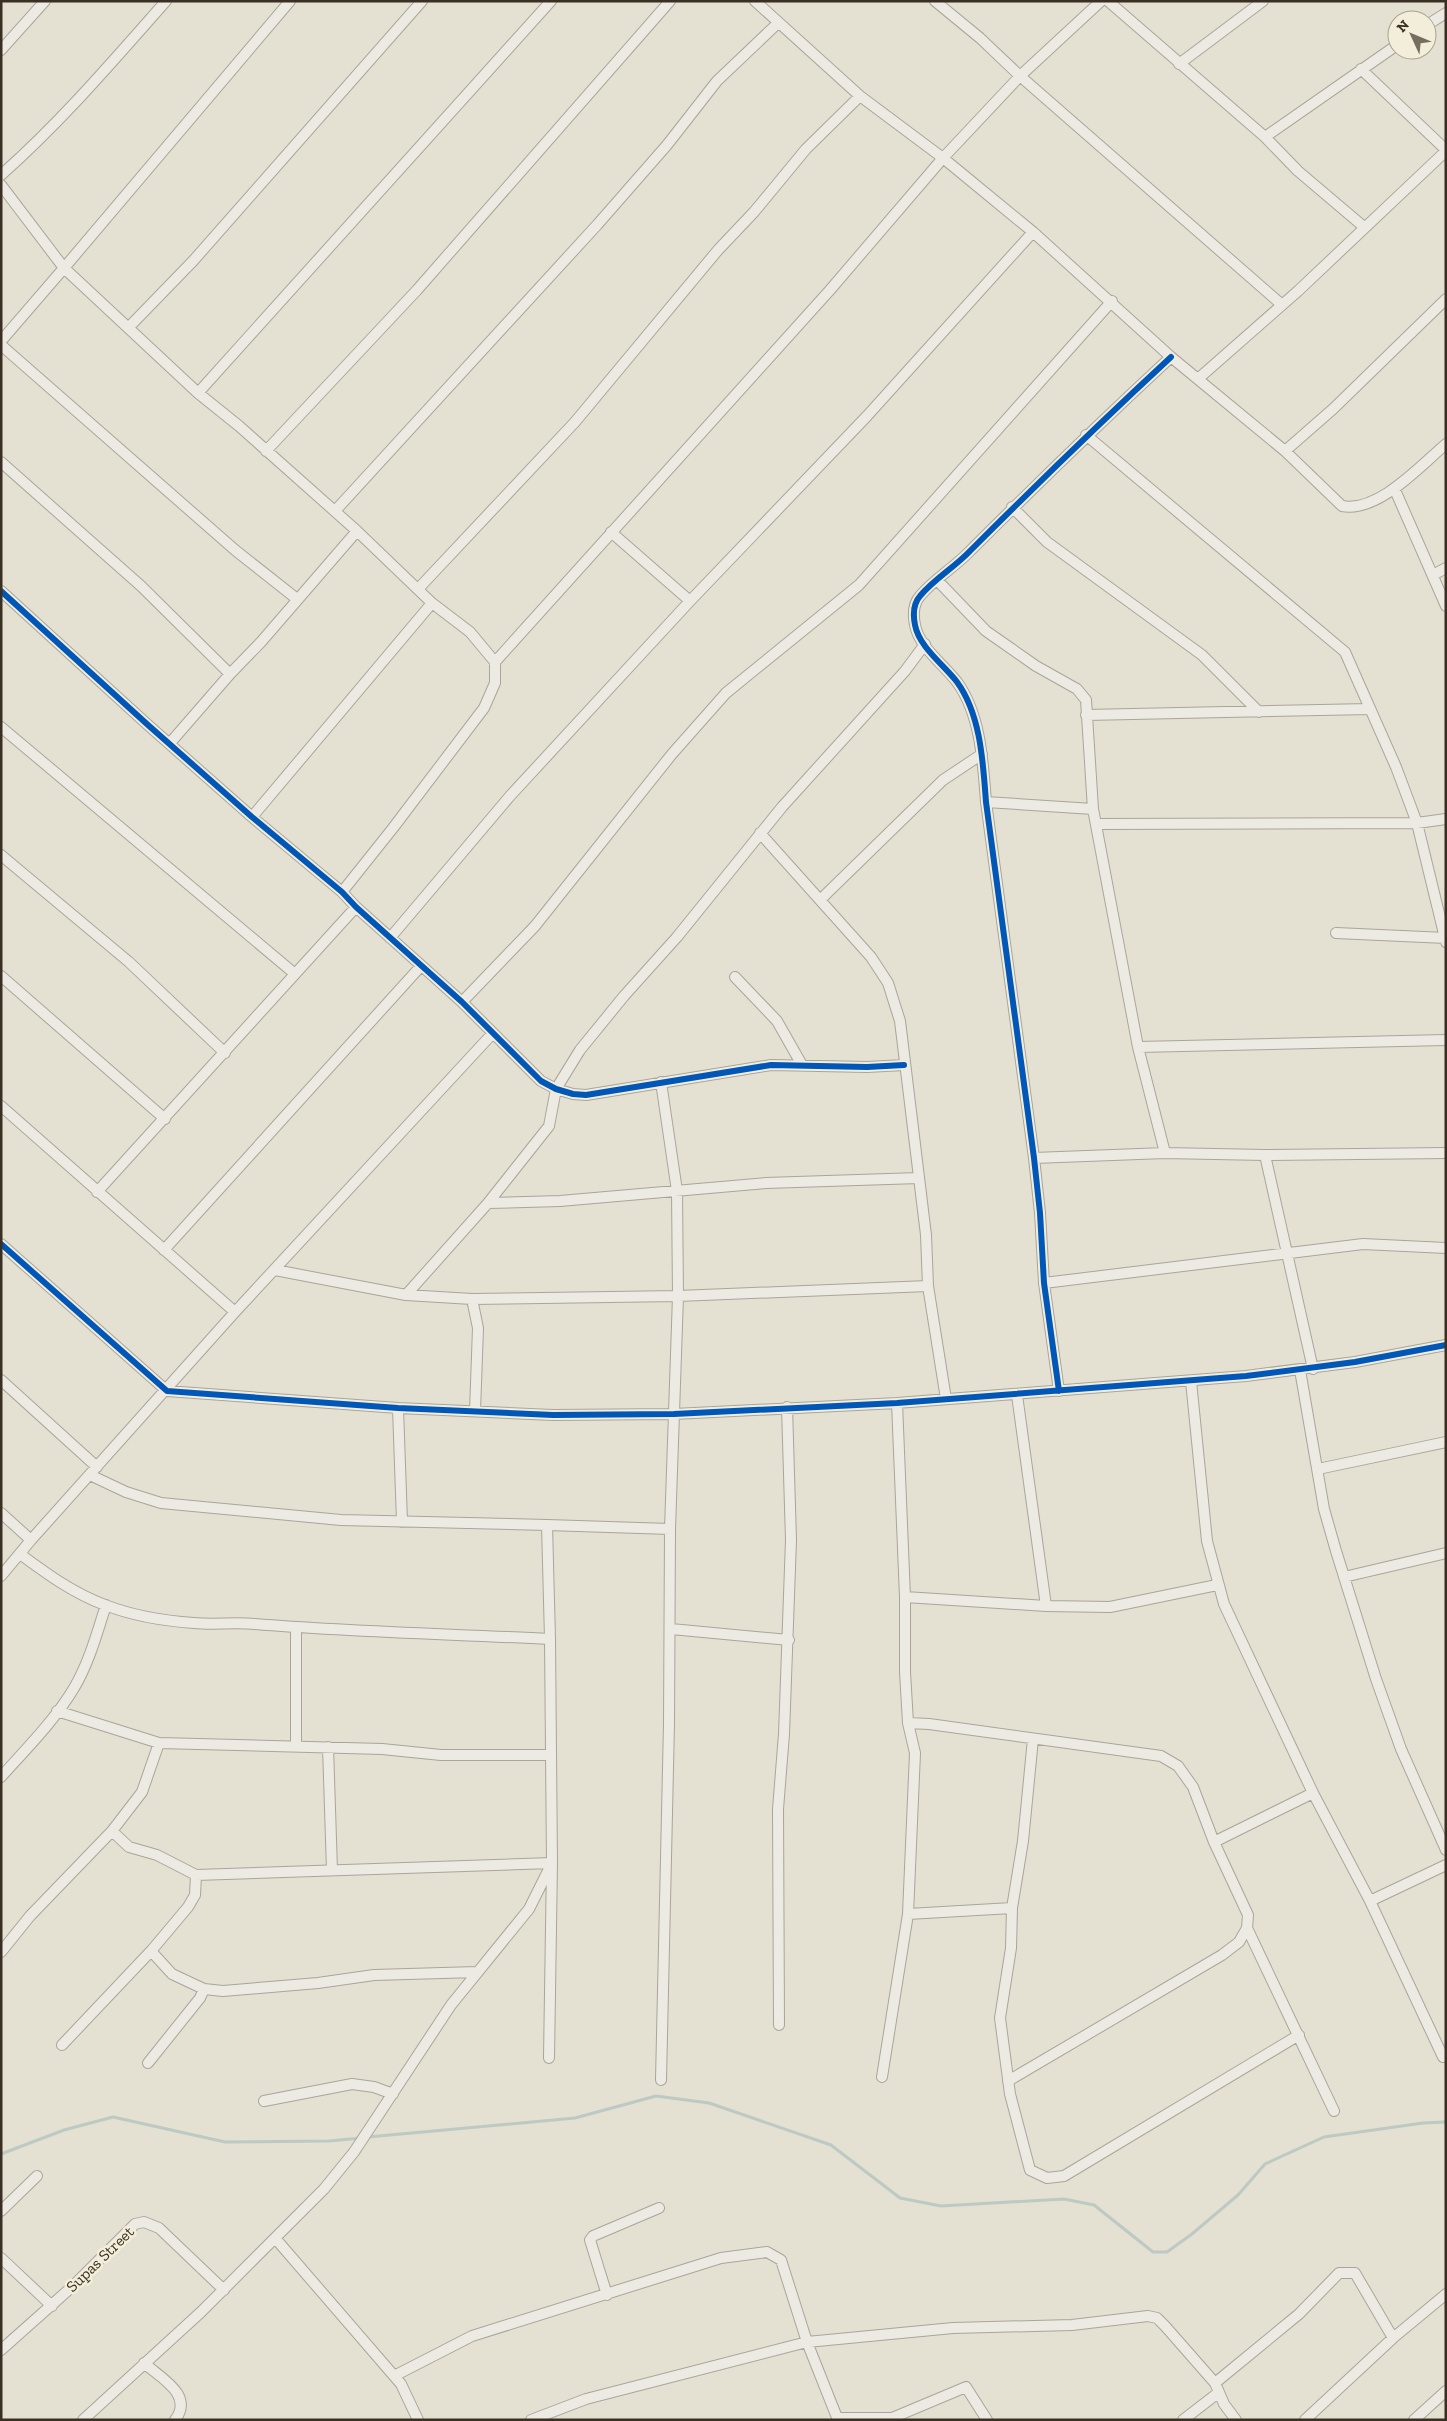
<svg xmlns="http://www.w3.org/2000/svg" width="1447" height="2421" viewBox="0 0 1447 2421" font-family="'Zilla Slab',serif">
  <style>
    .lines { fill: none; stroke-linecap: round; stroke-linejoin: round }
    .stream { stroke: #bccac3; stroke-width: 3 }
    .minor-casing { stroke: #aaa59a; stroke-width: 12 }
    .minor { stroke: #eceae3; stroke-width: 10 }
    .cycleway-casing { stroke: #f3eeda; stroke-width: 9 }
    .cycleway { stroke: #0057b8; stroke-width: 6 }
    .labels { text-anchor: middle; dominant-baseline: central; stroke-width: 5; stroke-linejoin: round; paint-order: stroke }
    .street-label { font-size: 16px; fill: #392f22; stroke: #f3eeda }
  </style>
  <rect width="100%" height="100%" fill="#e4e0d2"/>
  <g class="lines">
    <path class="stream" d="M368,2137L575,2118L656,2096L709,2103L831,2145L900,2198L941,2206L1064,2199L1094,2205L1153,2252H1167L1192,2234L1238,2195L1265,2164L1324,2137L1423,2123L1446,2122
      M1,2154L64,2130L113,2117L225,2142L329,2141L361,2138"/>
    <defs>
      <path id="minor" d="M755,1L860,96L943,158L1033,232L1171,357L1285,451L1342,506C1378,513 1420,466 1446,444
        M935,1L980,38L1020,76L1281,304
        M1108,1L1265,137L1298,171L1364,227
        M1427,25L1446,13
        M1,50L45,1
        M1179,64L1263,1
        M1361,69L1446,150
        M1265,137L1397,45
        M1,175C61,122 113,61 166,1
        M1,185L64,268L290,1
        M129,327L193,261L422,1
        M1,341L64,268L198,393L239,426L357,531L432,603L470,632L495,662V683L484,708L393,828L342,892
        M1,345L235,550L297,599
        M1199,378L1298,291L1446,151
        M198,393L551,1
        M1086,435L1345,652L1396,767L1417,823L1446,942
        M266,451L417,290L670,1
        M1285,451L1333,409L1446,299
        M1,462L141,586L230,674
        M1395,490L1446,606
        M1012,507L1047,542L1202,655L1259,712
        M335,511L597,225L667,145L717,81L778,23
        M611,532L690,601
        M1433,575L1446,568
        M937,580L986,631L1036,666L1077,689L1086,700L1093,809L1138,1047L1165,1153
        M418,589L575,422L718,250L754,212L806,149L860,96
        M1,591L148,725L252,817L342,892L356,907L462,1002L541,1081L556,1089L573,1094L586,1095L771,1065L867,1067L904,1065
        M495,662L830,290L943,158L1020,76L1101,1
        M1086,715L1370,709
        M1,727L295,974
        M170,743L230,674L261,642L357,531
        M986,802L1093,809
        M252,817L432,603
        M1096,824L1417,823L1446,819
        M760,833L871,957L888,983L900,1021L926,1235L928,1286L946,1399
        M1,855L129,962L225,1053
        M820,900L943,780L982,754
        M1336,933L1446,938
        M390,938L510,796L690,601L867,416L1033,232
        M1,976L165,1119
        M735,977L777,1021L802,1065
        M462,1002L535,926L672,754L726,693L859,585L1112,301
        M1138,1047L1446,1040
        M661,1082L677,1191L678,1296L670,1529L669,1724L661,2080
        M1,1106L235,1312
        M1034,1158L1165,1153L1265,1155
        M97,1192L356,907
        M488,1203L560,1201L766,1183L919,1178
        M1,1244L167,1391L398,1408L553,1415L674,1414L897,1403L1246,1376L1355,1362L1446,1345
        M164,1250L421,966
        M275,1270L406,1295L488,1203L549,1126L556,1089L580,1050L624,996L677,937L782,807L905,671L925,644
        M1044,1283L1363,1244L1446,1248
        M406,1295L472,1299L678,1296L928,1286
        M472,1299L478,1328L475,1411
        M1313,1369L1265,1155L1446,1153
        M1300,1370L1324,1509L1336,1551L1376,1679L1401,1749L1446,1850
        M1,1380L97,1467
        M1191,1381L1207,1541L1224,1604L1313,1793L1370,1901L1443,2057
        M1059,1391L1044,1283L1040,1213L1034,1158L986,802C983,763 981,715 957,682C944,665 919,647 915,625C913,615 913,604 920,596C934,579 955,567 970,551C1036,485 1103,420 1171,357
        M1017,1395L1046,1606
        M398,1408L402,1522
        M1318,1469L1446,1442
        M90,1475L126,1492L161,1503L341,1520L547,1525
        M1,1513L31,1540L1,1576
        M31,1540L235,1312L493,1033
        M20,1554C47,1574 73,1593 105,1605C131,1615 165,1621 194,1623C214,1625 234,1622 255,1624C353,1632 452,1634 550,1639
        M1344,1577L1446,1553
        M905,1597L1046,1606L1110,1607L1217,1585
        M296,1628V1746
        M671,1629L789,1640
        M57,1711L159,1743L382,1749L441,1755H551
        M908,1723L929,1724L1161,1756L1178,1766L1193,1787L1214,1842L1248,1915L1247,1928L1239,1942L1222,1955L1008,2081
        M1033,1739L1023,1841L1012,1908L1011,1948L1000,2018L1010,2094L1030,2170L1047,2178L1064,2176L1299,2035
        M328,1747L332,1870
        M1,1777C26,1749 55,1720 74,1688C89,1663 97,1633 106,1605
        M1214,1842L1313,1793
        M1370,1901L1446,1865
        M908,1914L1012,1908
        M1247,1928L1334,2111
        M151,1951L172,1974L204,1989L223,1991L318,1983L374,1975L477,1972
        M1,1952L30,1916L112,1831L142,1792L159,1743
        M779,2025L778,1809L784,1734L791,1540L787,1407
        M62,2045L151,1951L188,1907L195,1895L196,1875L157,1855L129,1847L112,1831
        M549,2058L552,1863L550,1639L547,1525L670,1529
        M148,2063L200,1998L204,1989
        M882,2077L908,1914L915,1753L908,1723L905,1672V1597L897,1403
        M264,2101L352,2084L374,2087L393,2094
        M1,2211L37,2176
        M275,2238L401,2384L418,2420
        M1,2258L52,2306
        M607,2295L590,2240L593,2236L659,2208
        M1,2350L74,2285L135,2224L144,2222L159,2228L224,2290
        M144,2363C162,2379 194,2395 175,2420
        M394,2376L472,2336L721,2258L767,2252L781,2260L807,2342L838,2420
        M838,2418H892L966,2387L987,2420
        M83,2420L201,2312L324,2189L354,2152L451,2005L529,1909L552,1863L196,1875
        M531,2420L586,2399L807,2342L953,2328L1072,2325L1148,2316L1157,2318L1165,2326L1215,2383
        M1183,2420L1218,2393
        M1236,2420L1224,2404L1215,2383L1299,2314L1339,2273H1355L1393,2338
        M1305,2420L1393,2338L1446,2294
        M1414,2420L1446,2391"/>
    </defs>
    <use href="#minor" class="minor-casing"/>
    <use href="#minor" class="minor"/>
    <defs>
      <path id="cycleway" d="M1,591L148,725L252,817L342,892L356,907L462,1002L541,1081L556,1089L573,1094L586,1095L771,1065L867,1067L904,1065
        M1,1244L167,1391L398,1408L553,1415L674,1414L897,1403L1246,1376L1355,1362L1446,1345
        M1059,1391L1044,1283L1040,1213L1034,1158L986,802C983,763 981,715 957,682C944,665 919,647 915,625C913,615 913,604 920,596C934,579 955,567 970,551C1036,485 1103,420 1171,357"/>
    </defs>
    <use href="#cycleway" class="cycleway-casing"/>
    <use href="#cycleway" class="cycleway"/>
  </g>
  <g class="labels">
    <g class="street-label">
      <text transform="translate(100 2259) rotate(-44)">Supas Street</text>
    </g>
  </g>
  <rect width="1447" height="2421" fill="none" stroke="#392f22" stroke-width="5"/>
  <g transform="translate(1412 35) rotate(314)"><circle r="24" fill="#f3eeda" stroke="#a9a290"/>
  <path d="M0-4L9 19L0 12L-9 19Z" fill="#756d60"/>
  <text y="-8" font-size="14" font-weight="bold" text-anchor="middle" fill="#392f22">N</text>
  </g>
</svg>
